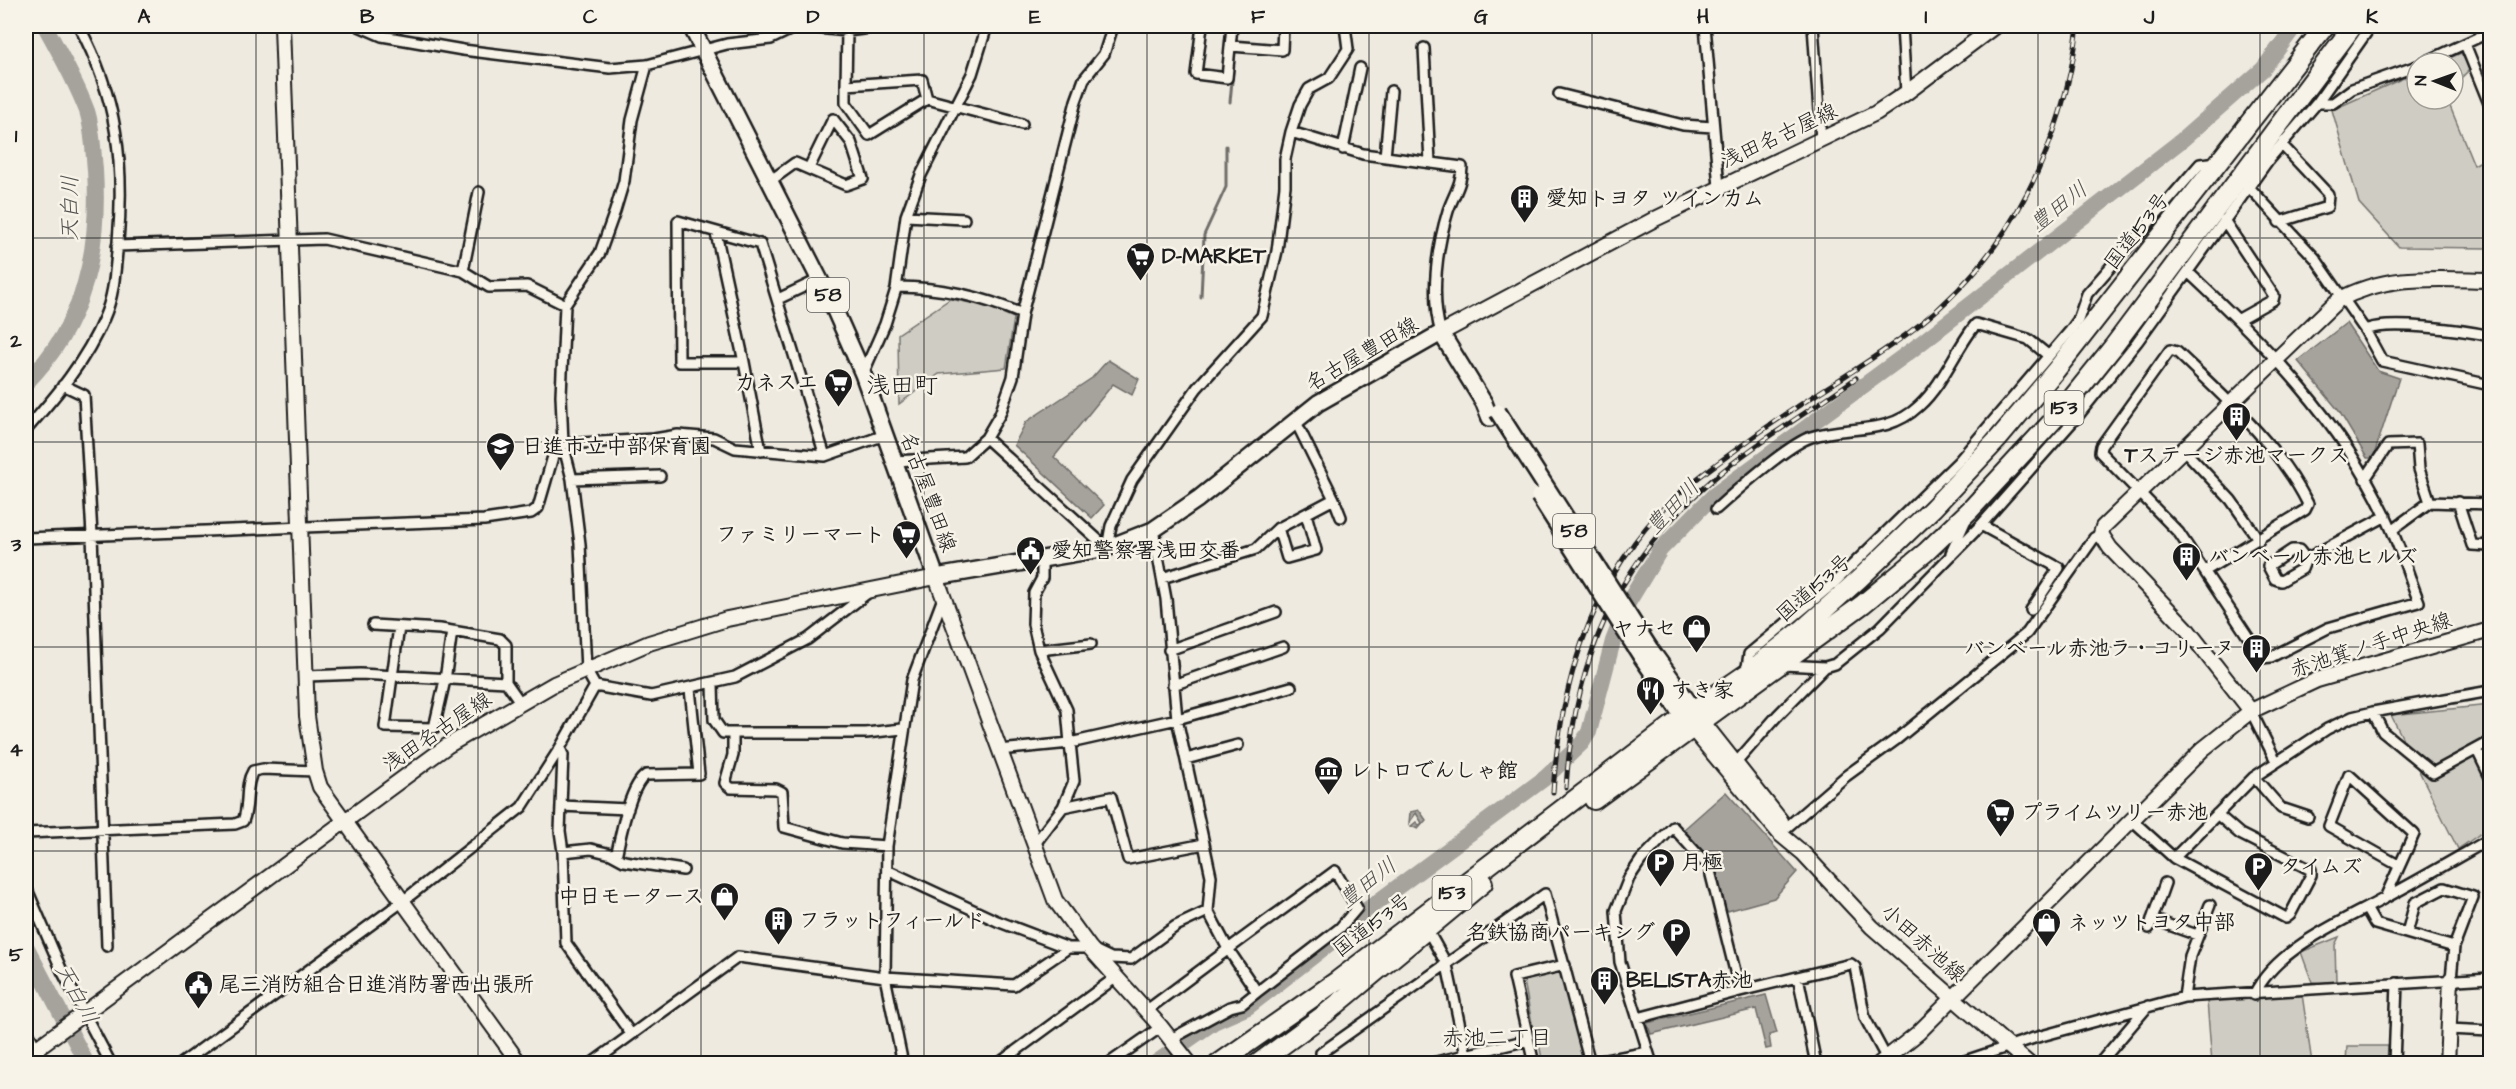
<svg xmlns="http://www.w3.org/2000/svg" width="2516" height="1089" viewBox="0 0 2516 1089" font-family="'Architects Daughter','Klee One',sans-serif">
  <style>
    .green { fill: #cfccc3; stroke: #767470; stroke-width: 1.5 }
    .water { fill: #a6a39d; stroke: #6f6d69; stroke-width: 1.5 }
    .lines { fill: none; stroke-linecap: round; stroke-linejoin: round }
    .stream { stroke: #6f6d69; stroke-width: 3 }
    .river { stroke: #a6a39d; stroke-width: 16 }
    .street-casing { stroke: #1c1c1c; stroke-width: 14 }
    .secondary-casing { stroke: #1c1c1c; stroke-width: 18 }
    .primary-casing { stroke: #1c1c1c; stroke-width: 20 }
    .highway-casing { stroke: #1c1c1c; stroke-width: 22 }
    .street { stroke: #f7f3e8; stroke-width: 9 }
    .secondary { stroke: #f7f3e8; stroke-width: 14 }
    .primary { stroke: #f7f3e8; stroke-width: 15 }
    .highway { stroke: #f7f3e8; stroke-width: 18 }
    .rail-casing { stroke: #1c1c1c; stroke-width: 5 }
    .rail { stroke: #f7f3e8; stroke-width: 3; stroke-dasharray: 9; stroke-linecap: butt }
    .primary-bridge-casing { stroke: #1c1c1c; stroke-width: 20; stroke-linecap: butt }
    .primary-bridge { stroke: #f7f3e8; stroke-width: 15 }
    .grid { fill: none; stroke: #1c1c1c; stroke-width: 1.5; stroke-opacity: 0.55 }
    .labels { text-anchor: middle; dominant-baseline: central; stroke-width: 5; stroke-linejoin: round; paint-order: stroke }
    .shield { fill: #f7f3e8; stroke: #5e5c59; stroke-width: 1.5 }
    .shield-label { font-size: 20px; font-weight: bold; fill: #1c1c1c }
    .street-label { font-size: 21px; fill: #1c1c1c; stroke: #f7f3e8 }
    .poi-label { font-size: 21px; font-weight: bold; fill: #1c1c1c; stroke: #f7f3e8; text-anchor: start }
    .water-label { font-size: 22px; font-style: italic; fill: #535250; stroke: #f7f3e8 }
    .neighbourhood-label { font-size: 22px; fill: #1c1c1c; stroke: #f7f3e8 }
    .quarter-label { font-size: 24px; fill: #1c1c1c; stroke: #f7f3e8 }
    .neatline { fill: none; stroke: #1c1c1c; stroke-width: 2 }
    .grid-label { font-size: 20px; text-anchor: middle; font-weight: bold; fill: #1c1c1c }
  </style>
  <rect width="100%" height="100%" fill="#eeeae0"/>
  <filter id="ink" filterUnits="userSpaceOnUse"><feTurbulence type="fractalNoise" baseFrequency=".0167" numOctaves="2"/><feDisplacementMap in="SourceGraphic" scale="12" xChannelSelector="R" yChannelSelector="G"/><feConvolveMatrix kernelMatrix="1 2 1 2 8 2 1 2 1" color-interpolation-filters="sRGB"/></filter>
  <g filter="url(#ink)">
    <path class="green" d="M2461,53L2470,69L2453,86V63H2438Z
      M2417,72V99H2447L2474,165L2490,156V248L2399,247L2359,203L2332,110Z
      M950,299L986,306L1014,318L1006,368L939,374L899,404L898,334Z
      M2490,705V827L2458,849L2391,715Z
      M2339,937L2335,945L2336,981L2331,984L2312,982L2301,952Z
      M1561,970L1584,1058L1543,1063L1538,1039H1535L1524,981L1526,978Z
      M2302,994L2312,1063H2212L2207,1001Z
      M2347,1046H2388L2387,1063H2346Z"/>
    <path class="water" d="M2346,323L2378,371L2399,378L2373,458H2367L2339,411L2298,361Z
      M1108,360L1139,379L1132,395L1113,384L1054,457L1104,505L1092,518L1014,445L1026,422L1092,378Z
      M1726,792L1797,872L1774,898L1724,912L1716,870L1683,830Z
      M1419,810L1426,820L1418,829L1411,826L1416,822L1419,825L1422,823L1416,813L1409,823L1410,812Z
      M1766,995L1777,1033L1769,1035L1771,1048L1766,1049L1756,1009L1651,1034L1647,1023Z"/>
    <g class="lines">
      <path class="stream" d="M1247,29L1248,26
        M1230,102L1235,49
        M1201,297L1204,235L1226,187V146"/>
      <path class="river" d="M26,383C85,324 100,251 95,170C93,150 93,130 87,111C76,82 60,53 45,26
        M26,946L87,1064
        M1154,1064L1214,1022L1248,1007L1343,933L1357,917L1545,778L1582,743L1589,732L1613,641L1628,603L1660,550L1713,496L1912,350L2182,140L2263,69L2295,26"/>
      <defs>
        <path id="street" d="M359,26L382,36L463,50L610,68L647,65L727,44L771,39L798,26
          M798,26L847,31L886,26
          M1202,26L1196,74L1227,78L1232,26
          M1705,26L1719,187
          M1813,26L1821,140
          M1902,26L1906,93
          M2465,44L2490,106
          M1231,46L1282,50L1283,26
          M1424,48L1430,162
          M2423,63L2490,32
          M846,85V103L869,135L927,99L922,80L846,85L847,31
          M1559,94L1683,125L1713,127
          M927,99L1022,124
          M2317,103L2371,26
          M1291,132L1363,154L1462,167C1462,184 1453,196 1448,211C1437,247 1430,296 1441,333
          M1343,149L1360,68
          M1385,157L1391,91
          M770,181L795,163L846,185L863,179L851,142L833,119L809,168
          M2248,186L2315,258L2365,330L2382,361L2490,385V452
          M906,216L964,219
          M2224,220L2274,296L2273,300L2239,319
          M2279,222L2327,207L2328,194L2282,145
          M716,233L744,362
          M117,246L324,239L463,271L489,287L527,286L565,305
          M463,271L479,192
          M2188,272C2265,344 2341,420 2386,517C2399,544 2408,574 2419,602L2328,628L2271,657L2262,658L2179,533L2100,452L2101,446L2170,350L2177,352C2225,398 2278,444 2308,504L2305,510L2205,571
          M897,287C941,287 981,296 1022,314
          M778,299L820,279
          M2365,330C2387,320 2465,330 2490,336
          M863,374L885,324L896,289L906,216L921,175L972,74L987,26
          M63,385L84,395L92,535L107,946
          M1295,420L1334,499
          M26,430C56,396 86,361 104,318C115,293 115,269 118,242C125,163 117,97 79,26
          M986,438L1107,548
          M2183,449L2231,500L2259,540
          M761,451L744,362H679L678,221L760,244L825,456
          M895,461L965,457L986,438L1000,414L1013,377L1022,314L1076,101L1084,79L1104,54L1113,26
          M572,479L660,476
          M2365,479L2388,445L2417,444L2419,469L2430,502
          M2458,502L2472,545L2489,546L2490,537
          M1716,509C1736,491 1787,445 1811,437C1849,424 1886,437 1919,406C1944,383 1955,350 1976,324L2028,339L2049,356
          M1981,525L2059,568L2031,610
          M1278,528L1287,558L1316,550L1306,514
          M2392,530L2430,502L2490,504
          M26,538L484,520L531,513L538,508L554,453L563,444L654,439L678,435L714,438L735,448L825,456L885,435
          M1107,548L1111,526L1132,480L1197,388L1262,316L1277,251L1285,186V159L1291,132L1300,105L1309,89L1329,78L1348,49L1345,26
          M1951,553L1965,522
          M2306,559L2299,550H2292L2268,566L2275,579L2281,581L2302,569L2306,559L2386,516
          M1162,578L1256,549L1277,529L1334,499L1341,517
          M373,625L440,629L500,639L506,645V682L520,702
          M399,627L385,727L434,728L445,680L452,631
          M1039,650L1091,644
          M1169,650L1276,612
          M1783,665L1825,667L1835,664L1880,628L1981,525L2081,412L2137,342L2269,159L2317,103H2333L2352,89L2417,66
          M1746,673L1749,654L1834,583L1959,461L2070,331L2078,320L2087,294L2200,164L2219,162
          M306,676L360,674L506,682
          M713,684L714,720L723,733H866L902,729
          M1173,685L1283,647
          M595,686L586,670L580,544L572,479L563,444L561,395L565,305L600,253L615,211L624,181L632,120L647,65
          M2251,711L2276,761
          M2373,712L2383,732L2433,773L2490,742
          M733,733V755L725,783L731,788L776,789L782,792L784,827L842,843L887,846
          M560,748L563,755L560,831L563,852L566,943L631,1034
          M999,750L1070,743L1067,710L1039,650L1033,624L1034,593L1042,578V559
          M2477,750L2490,777
          M1186,759L1238,745
          M1735,764L1777,716L1825,667
          M2254,777L2281,808L2308,817
          M561,806L628,809
          M1063,807L1111,797L1128,859L1204,844
          M2132,820L2174,858L2254,777L2327,729L2352,717L2373,712L2490,691
          M1786,828L1846,776L1897,739L2027,633L2094,538L2101,534
          M26,833L235,824L243,821C250,805 244,786 253,771L263,769L315,771
          M1034,845L1063,807L1074,781L1070,743L1177,719L1291,687
          M563,852L591,849L611,854L617,852C621,833 630,785 646,775L699,774L690,689
          M611,854L624,861L683,870
          M2174,858L2286,918L2290,915L2311,875V870L2240,834L2217,814
          M887,870L997,921L1068,948H1090L1111,958L1131,959L1176,926L1208,911
          M26,887L62,971L111,1064
          M2385,898L2414,834L2349,775L2329,826L2398,865
          M2366,908L2375,924L2454,947
          M2152,919L2197,935
          M2149,928L2165,883
          M1428,931L1447,965L1466,1055
          M2407,933L2415,903L2444,888L2473,897L2454,947L2451,979
          M1798,977L1816,1064
          M1740,991L1851,964L1855,967L1865,1018L1888,1061
          M2254,995C2276,948 2342,922 2385,898C2421,879 2455,859 2490,839
          M2184,997L2190,956L2210,905
          M1147,1010L1218,957C1256,928 1296,900 1335,871L1357,908L1340,928L1257,992L1228,949L1208,911L1211,876L1177,719L1166,599L1153,530
          M1638,1018L1740,991L1709,867L1673,827L1641,860L1629,878L1616,911L1620,962L1652,1064
          M26,1029L45,1064
          M2448,1029L2490,1031
          M1171,1039L1230,1007L1242,1004L1257,992
          M1590,1063L1648,1052
          M181,1064L403,901L522,807L560,748L595,686L651,696L735,677L808,639L869,592
          M591,1064L738,957L885,977L1014,985L1068,948
          M903,1064L885,977L887,846L912,680L943,598
          M998,1064L1115,978
          M1108,1064L1161,1027
          M1324,1064L1321,1053L1545,894L1590,1063L1587,1064
          M1428,1064L1528,1040
          M1534,1064L1514,977L1565,965
          M1956,1064L2034,1038L2184,997L2490,978
          M2099,1064L2148,1006
          M2394,1064L2397,983"/>
        <path id="secondary" d="M282,26L307,716L315,771L320,787L520,1064
          M1441,333L1653,220L1876,113L1906,93L1995,26
          M2251,711L2186,628L2110,548L2101,534L2103,527L2337,301C2386,273 2437,279 2490,280
          M1686,721L1780,834L1803,853L1872,927L2029,1064
          M1702,721L1781,821
          M1466,1055L1468,1064
          M26,1056L447,746L554,684L649,643L727,619L936,577L1055,900L1090,948L1161,1027L1190,1064
          M1879,1064L1918,1033L2203,749L2251,711L2317,680L2490,630
          M2447,1064L2451,979"/>
        <path id="primary" d="M691,26L833,306L863,374L936,577L1107,548L1153,530L1198,499L1318,403L1441,333L1484,403L1490,418
          M1650,649L1699,717
          M1641,656L1683,717"/>
        <path id="highway" d="M1594,800L1863,604L1926,552L1971,509L2060,413L2113,347L2353,26
          M1218,1064L1338,980L1683,717L1746,674L1804,628L1859,579L1933,508L1999,438L2056,370L2325,26
          M1257,1064L1325,1014L1483,883"/>
      </defs>
      <use href="#street" class="street-casing"/>
      <use href="#secondary" class="secondary-casing"/>
      <use href="#primary" class="primary-casing"/>
      <use href="#highway" class="highway-casing"/>
      <use href="#street" class="street"/>
      <use href="#secondary" class="secondary"/>
      <use href="#primary" class="primary"/>
      <use href="#highway" class="highway"/>
      <defs>
        <path id="rail" d="M1566,788C1574,662 1615,564 1711,481C1756,442 1809,412 1856,378
          M1553,792C1560,689 1587,592 1658,514C1682,487 1719,463 1749,440C1804,399 1865,367 1919,325C2012,252 2064,141 2078,26"/>
      </defs>
      <use href="#rail" class="rail-casing"/>
      <use href="#rail" class="rail"/>
      <defs>
        <path id="primary-bridge" d="M1498,412L1650,649
          M1539,496L1641,656"/>
      </defs>
      <use href="#primary-bridge" class="primary-bridge-casing"/>
      <use href="#primary-bridge" class="primary-bridge"/>
    </g>
  </g>
  <path class="grid" d="M256,26V1064M478,26V1064M701,26V1064M924,26V1064M1147,26V1064M1369,26V1064M1592,26V1064M1815,26V1064M2038,26V1064M2260,26V1064M26,238H2490M26,442H2490M26,647H2490M26,851H2490"/>
  <defs>
    <symbol id="building-pin" viewBox="-11 -11 22 30"><path d="M0 17L-7.5 6A9.5 9.5 0 1 1 7.5 6Z" fill="#1c1c1c" stroke="#f7f3e8"/><path d="M-4-6H4V6H1V3H-1V6H-4ZM-2.5-4.3h1.7v1.8h-1.7ZM.8-4.3h1.7v1.8H.8ZM-2.5-1h1.7V.8h-1.7ZM.8-1h1.7V.8H.8Z" fill="#fff"/></symbol>
    <symbol id="supermarket-pin" viewBox="-11 -11 22 30"><path d="M0 17L-7.5 6A9.5 9.5 0 1 1 7.5 6Z" fill="#1c1c1c" stroke="#f7f3e8"/><path d="M-6-5.5h2.5l.6 2H6L4.5 2H-2.5L-4.4-4H-6ZM-1.5 3.2a1.3 1.3 0 1 0 .1 0ZM3 3.2a1.3 1.3 0 1 0 .1 0Z" fill="#fff"/></symbol>
    <symbol id="school-pin" viewBox="-11 -11 22 30"><path d="M0 17L-7.5 6A9.5 9.5 0 1 1 7.5 6Z" fill="#1c1c1c" stroke="#f7f3e8"/><path d="M0-5L7-2L0 1L-7-2ZM-4 1L0 2.5L4 1V4Q0 6-4 4Z" fill="#fff"/></symbol>
    <symbol id="civic-pin" viewBox="-11 -11 22 30"><path d="M0 17L-7.5 6A9.5 9.5 0 1 1 7.5 6Z" fill="#1c1c1c" stroke="#f7f3e8"/><path d="M-.6-6.5H3V-4.5H.6V-3L4-1V1h2V6H-6V1h2V-1L-.6-3ZM-1.2 2.5V6h2.4V2.5Z" fill="#fff"/></symbol>
    <symbol id="shop-pin" viewBox="-11 -11 22 30"><path d="M0 17L-7.5 6A9.5 9.5 0 1 1 7.5 6Z" fill="#1c1c1c" stroke="#f7f3e8"/><path d="M-5-2.5h2.3a2.7 3.5 0 0 1 5.4 0H5L5.5 6h-11ZM-1.5-2.5h3a1.5 2.3 0 0 0-3 0Z" fill="#fff"/></symbol>
    <symbol id="restaurant-pin" viewBox="-11 -11 22 30"><path d="M0 17L-7.5 6A9.5 9.5 0 1 1 7.5 6Z" fill="#1c1c1c" stroke="#f7f3e8"/><path d="M-5-6h1v4h1v-4h1v4h1v-4h1v5L-1.5 .5V6h-2V.5L-5-1ZM5-6V6H3V1.5H1.5Q1.5-4 5-6Z" fill="#fff"/></symbol>
    <symbol id="museum-pin" viewBox="-11 -11 22 30"><path d="M0 17L-7.5 6A9.5 9.5 0 1 1 7.5 6Z" fill="#1c1c1c" stroke="#f7f3e8"/><path d="M0-6L6-3V-2H-6V-3ZM-5-1h2V3h-2ZM-1-1h2V3h-2ZM3-1h2V3H3ZM-6 4H6V6H-6Z" fill="#fff"/></symbol>
    <symbol id="parking-pin" viewBox="-11 -11 22 30"><path d="M0 17L-7.5 6A9.5 9.5 0 1 1 7.5 6Z" fill="#1c1c1c" stroke="#f7f3e8"/><path d="M-3.5-5.5H1a3.5 3.5 0 0 1 0 7H-1V5.5H-3.5ZM-1-3.4V-.6H.8a1.4 1.4 0 0 0 0-2.8Z" fill="#fff"/></symbol>
  </defs>
  <g fill-rule="evenodd">
    <use href="#building-pin" x="1508" y="182" width="33" height="45"/>
    <use href="#supermarket-pin" x="1124" y="240" width="33" height="45"/>
    <use href="#supermarket-pin" x="822" y="366" width="33" height="45"/>
    <use href="#building-pin" x="2220" y="400" width="33" height="45"/>
    <use href="#school-pin" x="484" y="430" width="33" height="45"/>
    <use href="#supermarket-pin" x="890" y="518" width="33" height="45"/>
    <use href="#civic-pin" x="1014" y="534" width="33" height="45"/>
    <use href="#building-pin" x="2170" y="540" width="33" height="45"/>
    <use href="#shop-pin" x="1680" y="612" width="33" height="45"/>
    <use href="#building-pin" x="2240" y="632" width="33" height="45"/>
    <use href="#restaurant-pin" x="1634" y="674" width="33" height="45"/>
    <use href="#museum-pin" x="1312" y="754" width="33" height="45"/>
    <use href="#supermarket-pin" x="1984" y="796" width="33" height="45"/>
    <use href="#parking-pin" x="1644" y="846" width="33" height="45"/>
    <use href="#parking-pin" x="2242" y="850" width="33" height="45"/>
    <use href="#shop-pin" x="708" y="880" width="33" height="45"/>
    <use href="#building-pin" x="762" y="904" width="33" height="45"/>
    <use href="#shop-pin" x="2030" y="906" width="33" height="45"/>
    <use href="#parking-pin" x="1660" y="916" width="33" height="45"/>
    <use href="#building-pin" x="1588" y="964" width="33" height="45"/>
    <use href="#civic-pin" x="182" y="968" width="33" height="45"/>
  </g>
  <g class="labels">
    <g class="shield">
      <rect x="807" y="278" width="42" height="34" rx="4.5"/>
      <rect x="2044.5" y="391" width="39" height="34" rx="4.5"/>
      <rect x="1553" y="514" width="42" height="34" rx="4.5"/>
      <rect x="1432.5" y="876" width="39" height="34" rx="4.5"/>
    </g>
    <g class="shield-label">
      <text x="828" y="295">58</text>
      <text x="2064" y="408">153</text>
      <text x="1574" y="531">58</text>
      <text x="1452" y="893">153</text>
    </g>
    <g class="street-label">
      <text transform="translate(1779 136) rotate(-25)">浅田名古屋線</text>
      <text transform="translate(2137 231) rotate(-52)">国道153号</text>
      <text transform="translate(1362 354) rotate(-30)">名古屋豊田線</text>
      <text transform="translate(928 492) rotate(70)">名古屋豊田線</text>
      <text transform="translate(1814 588) rotate(-41)">国道153号</text>
      <text transform="translate(2371 645) rotate(-18)">赤池箕ノ手中央線</text>
      <text transform="translate(437 732) rotate(-34)">浅田名古屋線</text>
      <text transform="translate(1372 925) rotate(-37)">国道153号</text>
      <text transform="translate(1923 943) rotate(42)">小田赤池線</text>
    </g>
    <g class="poi-label">
      <text x="1546" y="198">愛知トヨタ ツインカム</text>
      <text x="1162" y="256">D-MARKET</text>
      <text x="818" y="382" text-anchor="end">カネスエ</text>
      <text x="522" y="446">日進市立中部保育園</text>
      <text x="2237" y="455" text-anchor="middle">Tステージ赤池マークス</text>
      <text x="885" y="534" text-anchor="end">ファミリーマート</text>
      <text x="1051" y="550">愛知警察署浅田交番</text>
      <text x="2208" y="556">バンベール赤池ヒルズ</text>
      <text x="1676" y="628" text-anchor="end">ヤナセ</text>
      <text x="2235" y="648" text-anchor="end">バンベール赤池ラ・コリーヌ</text>
      <text x="1671" y="690">すき家</text>
      <text x="1350" y="770">レトロでんしゃ館</text>
      <text x="2021" y="812">プライムツリー赤池</text>
      <text x="1681" y="862">月極</text>
      <text x="2280" y="866">タイムズ</text>
      <text x="704" y="896" text-anchor="end">中日モータース</text>
      <text x="799" y="920">フラットフィールド</text>
      <text x="2068" y="922">ネッツトヨタ中部</text>
      <text x="1655" y="932" text-anchor="end">名鉄協商パーキング</text>
      <text x="1626" y="980">BELISTA赤池</text>
      <text x="219" y="984">尾三消防組合日進消防署西出張所</text>
    </g>
    <g class="water-label">
      <text transform="translate(2059 207) rotate(-38)">豊田川</text>
      <text transform="translate(70 208) rotate(-90)">天白川</text>
      <text transform="translate(1673 507) rotate(-46)">豊田川</text>
      <text transform="translate(1368 883) rotate(-38)">豊田川</text>
      <text transform="translate(76 994) rotate(62)">天白川</text>
    </g>
    <g class="neighbourhood-label">
      <text x="1497" y="1038">赤池二丁目</text>
    </g>
    <g class="quarter-label">
      <text x="902" y="386">浅田町</text>
    </g>
  </g>
  <rect width="2516" height="1089" fill="none" stroke="#f7f3e8" stroke-width="66"/>
  <g transform="translate(2435 81) rotate(271)"><circle r="28" fill="#f7f3e8" stroke="#9f9d96" stroke-width="1.5"/>
  <path d="M0-4.5L10 22L0 15L-10 22Z" fill="#1c1c1c"/>
  <text y="-9" font-size="16" font-weight="bold" text-anchor="middle" fill="#1c1c1c">N</text>
  </g>
  <rect x="33" y="33" width="2450" height="1023" class="neatline"/>
  <g class="grid-label">
    <text x="144" y="23">A</text>
    <text x="367" y="23">B</text>
    <text x="590" y="23">C</text>
    <text x="813" y="23">D</text>
    <text x="1035" y="23">E</text>
    <text x="1258" y="23">F</text>
    <text x="1481" y="23">G</text>
    <text x="1703" y="23">H</text>
    <text x="1926" y="23">I</text>
    <text x="2149" y="23">J</text>
    <text x="2372" y="23">K</text>
    <text x="16" y="142">1</text>
    <text x="16" y="347">2</text>
    <text x="16" y="551">3</text>
    <text x="16" y="756">4</text>
    <text x="16" y="961">5</text>
  </g>
</svg>
